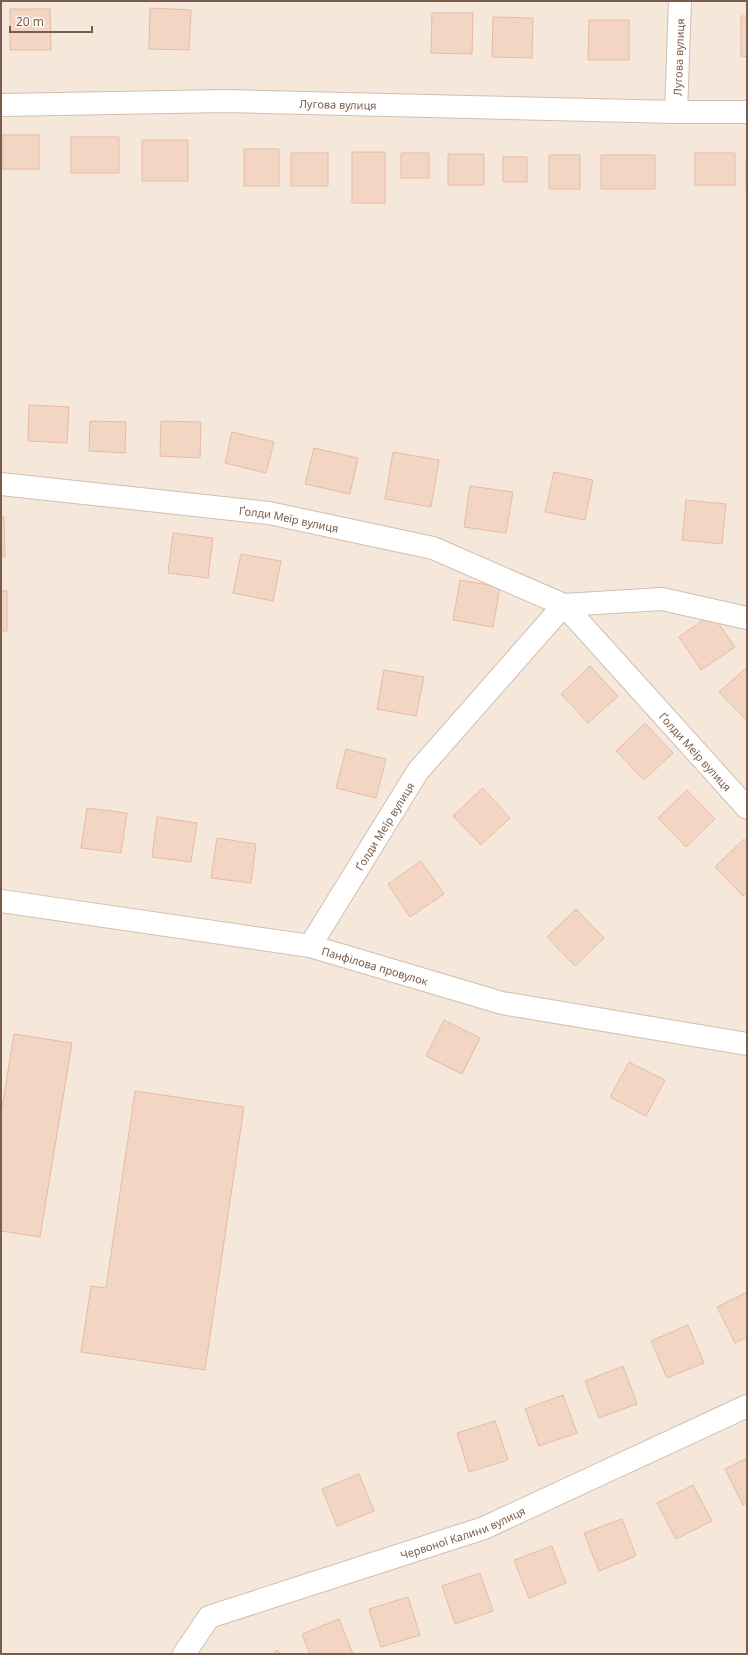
<svg xmlns="http://www.w3.org/2000/svg" width="748" height="1655" viewBox="0 0 748 1655" font-family="'Noto Sans',sans-serif">
  <style>
    .residential { fill: #f5e8da }
    .building { fill: #f3d5c3; stroke: #e6bba3 }
    .lines { fill: none; stroke-linecap: round; stroke-linejoin: round }
    .minor-casing { stroke: #d1beb0; stroke-width: 24 }
    .minor { stroke: #fff; stroke-width: 22 }
    .labels { text-anchor: middle; dominant-baseline: central; stroke-width: 3; stroke-linejoin: round; paint-order: stroke }
    .street-label { font-size: 11px; fill: #7a5c4d; stroke: #fffaf3 }
  </style>
  <rect width="100%" height="100%" fill="#fdf6ec"/>
  <path class="residential" d="M1,1H747V1654H1Z"/>
  <path class="building" d="M150,8L191,10L189,50L149,49Z
    M10,9H50L51,50H10Z
    M432,13H473L472,54L431,53Z
    M741,16H747V57L741,56Z
    M493,17L533,18L532,58L492,57Z
    M589,20H629V60H588Z
    M3,135H39V169H3Z
    M71,137H119V173H71Z
    M142,140H188V181H142Z
    M244,149H279V186H244Z
    M352,152H385V203H352Z
    M291,153H328V186H291Z
    M401,153H429V178H401Z
    M695,153H735V185H695Z
    M448,154H484V185H448Z
    M549,155H580V189H549Z
    M601,155H655V189H601Z
    M503,157H527V182H503Z
    M746,158H747V190H746Z
    M29,405L69,407L67,443L28,441Z
    M90,421L126,422L125,453L89,451Z
    M161,421L201,422L200,458L160,456Z
    M232,432L274,442L266,473L225,463Z
    M314,448L358,458L350,494L305,484Z
    M393,452L439,460L431,507L385,499Z
    M554,472L593,480L585,520L545,512Z
    M470,486L513,492L506,533L464,527Z
    M686,500L726,504L722,544L682,540Z
    M1,517H4L5,557H1Z
    M173,533L213,538L208,578L168,573Z
    M241,554L281,561L273,601L233,593Z
    M460,580L500,587L493,627L453,620Z
    M1,591H7V631H1Z
    M712,614L735,647L701,670L679,637Z
    M590,666L618,696L588,723L561,694Z
    M747,667V721L719,692Z
    M384,670L424,677L416,716L377,709Z
    M645,723L673,753L644,780L616,751Z
    M346,749L386,759L376,798L336,788Z
    M483,788L510,818L481,845L453,816Z
    M687,790L715,819L686,847L658,818Z
    M87,808L127,813L121,853L81,848Z
    M157,817L197,823L191,862L152,857Z
    M217,838L256,844L251,883L211,878Z
    M744,839L747,842V892L743,896L715,867Z
    M421,861L444,894L410,917L388,884Z
    M576,909L604,938L575,966L547,937Z
    M444,1020L480,1038L462,1074L426,1056Z
    M14,1034L72,1043L40,1237L1,1231V1114Z
    M629,1062L665,1080L646,1116L610,1097Z
    M135,1091L244,1107L205,1370L81,1352L91,1286L106,1288Z
    M747,1292V1337L735,1343L717,1307Z
    M688,1325L704,1363L667,1378L651,1341Z
    M623,1366L637,1404L599,1418L585,1381Z
    M563,1395L577,1433L539,1446L525,1409Z
    M495,1421L508,1460L469,1472L457,1433Z
    M747,1458V1503L743,1505L725,1469Z
    M359,1474L374,1511L337,1526L322,1489Z
    M693,1485L712,1521L676,1539L657,1503Z
    M622,1519L636,1556L599,1571L584,1533Z
    M552,1546L566,1583L529,1598L514,1560Z
    M480,1573L493,1611L455,1624L442,1586Z
    M408,1597L420,1635L381,1647L369,1609Z
    M339,1619L353,1654H310L302,1634Z
    M277,1650L281,1654H273Z"/>
  <g class="lines">
    <defs>
      <g id="minor">
        <path id="s1" d="M1,105L226,101L676,112H747"/>
        <path id="s2" d="M676,112L680,1"/>
        <path id="s3" d="M1,484L269,513L433,548L564,605L747,808"/>
        <path id="s4" d="M1,901L310,946L502,1003L747,1044"/>
        <path id="s5" d="M310,946L418,771L564,605L662,599L747,618"/>
        <path id="s6" d="M184,1654L209,1617L484,1528L747,1406"/>
      </g>
    </defs>
    <use href="#minor" class="minor-casing"/>
    <use href="#minor" class="minor"/>
  </g>
  <g class="labels">
    <g class="street-label">
      <text stroke="none"><textPath href="#s2" startOffset="55">Лугова вулиця</textPath></text>
      <text stroke="none"><textPath href="#s1" startOffset="337">Лугова вулиця</textPath></text>
      <text stroke="none"><textPath href="#s3" startOffset="290">Ґолди Меїр вулиця</textPath></text>
      <text stroke="none"><textPath href="#s3" startOffset="777">Ґолди Меїр вулиця</textPath></text>
      <text stroke="none"><textPath href="#s5" startOffset="141">Ґолди Меїр вулиця</textPath></text>
      <text stroke="none"><textPath href="#s4" startOffset="380">Панфілова провулок</textPath></text>
      <text stroke="none"><textPath href="#s6" startOffset="312">Червоної Калини вулиця</textPath></text>
    </g>
  </g>
  <rect width="748" height="1655" fill="none" stroke="#7a5c4d" stroke-width="4"/>
  <path d="M10 26v6h82v-6" fill="none" stroke="#7a5c4d" stroke-width="2"/>
  <text x="16" y="26" font-size="12" fill="#7a5c4d" stroke="#fffaf3" stroke-width="3" paint-order="stroke">20 m</text>
</svg>
